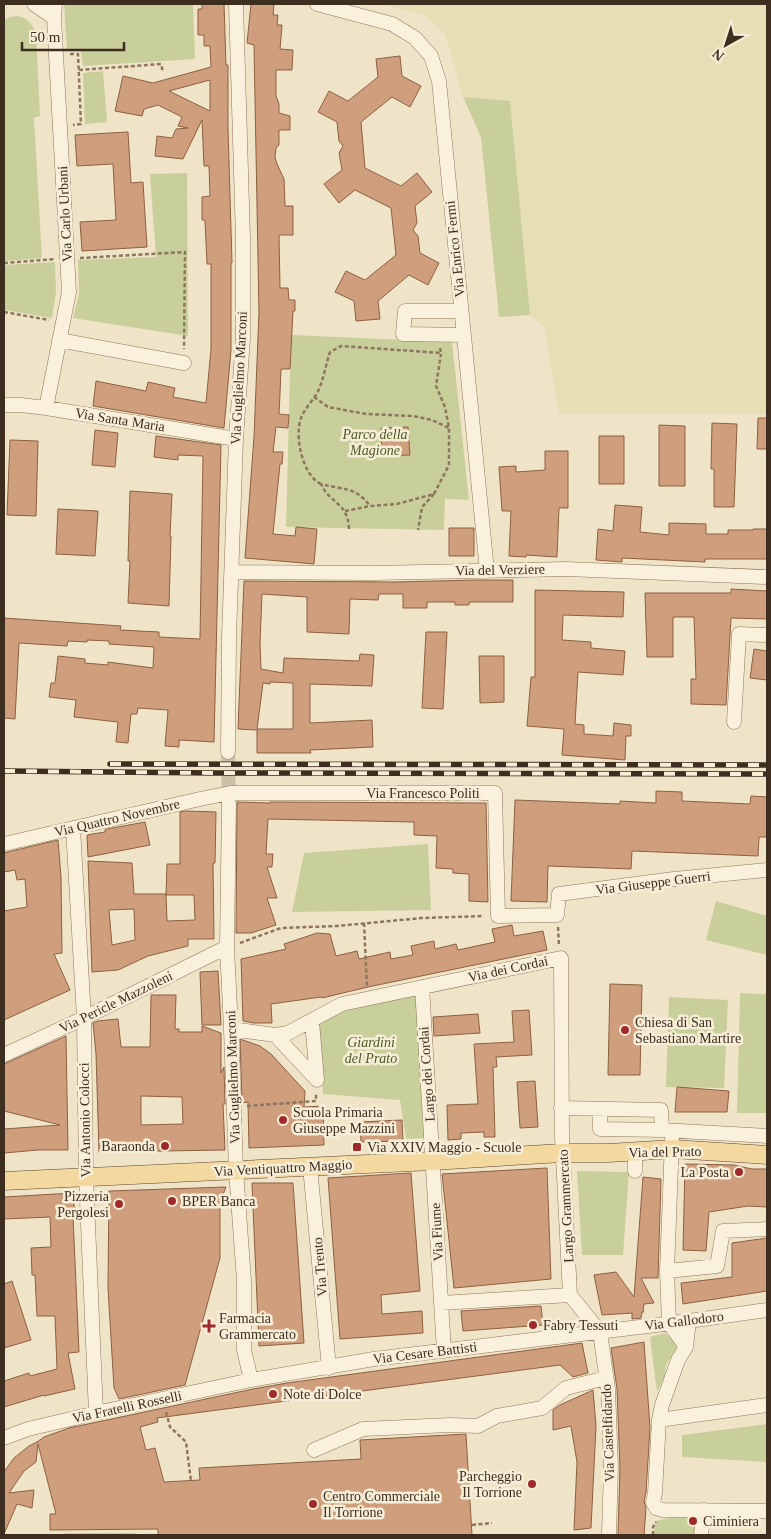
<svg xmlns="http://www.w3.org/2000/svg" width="771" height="1539" viewBox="0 0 771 1539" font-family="Georgia,serif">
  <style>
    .farmland { fill: #e6deb5 }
    .green { fill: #c9cf9b }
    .building { fill: #cf9f7d; stroke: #8d5f41; fill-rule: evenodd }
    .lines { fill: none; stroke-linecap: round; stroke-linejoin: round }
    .minor-tunnel { stroke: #ccc0a6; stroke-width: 14; stroke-dasharray: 14 7; stroke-linecap: butt }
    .minor-casing { stroke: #8d765c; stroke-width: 15 }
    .major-casing { stroke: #5b4430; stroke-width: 19 }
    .path { stroke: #8d765c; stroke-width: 2.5; stroke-dasharray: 4 2.5; stroke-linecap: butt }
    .minor { stroke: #faf1dc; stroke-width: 14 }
    .major { stroke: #f3d9a0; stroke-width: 18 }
    .rail-casing { stroke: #3d2e20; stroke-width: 5.5 }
    .rail { stroke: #f7eed8; stroke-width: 4; stroke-dasharray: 11; stroke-linecap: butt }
    .poi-dot { fill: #9e2a2b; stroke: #f7eed8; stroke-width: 2 }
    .labels { text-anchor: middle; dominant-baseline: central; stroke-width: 5; stroke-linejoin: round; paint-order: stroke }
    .street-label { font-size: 14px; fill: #3d2e20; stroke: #f7eed8 }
    .park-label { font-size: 14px; font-style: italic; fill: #4d5a26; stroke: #f7eed8 }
    .poi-label { font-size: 14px; fill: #3d2e20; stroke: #f7eed8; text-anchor: start }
  </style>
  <rect width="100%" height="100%" fill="#f0e4c8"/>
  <path class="farmland" d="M384,4H767V414H559L544,327L530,315L510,101L463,97L445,34L426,16Z"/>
  <path class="green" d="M64,4H193L195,59L83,66L81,51H67Z
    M18,16C28,18 32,24 36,33L40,116L34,118L42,258L4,261V20L10,17Z
    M103,71L107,122L85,124L83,73Z
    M463,97L510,101L530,315L499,317L481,137Z
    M187,173L188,336L73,318L79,294L78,260L156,257L150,174Z
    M55,262L56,292L52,318L4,310V265Z
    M291,335L452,342L469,500L445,499L444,530L286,527Z
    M428,844L431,910L292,912L304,853Z
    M716,901L767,916V955L706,940Z
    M417,993L427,1138L406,1139L400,1100L323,1094L319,1020L343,1007Z
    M740,993L767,994V1113H737Z
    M669,997L728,1000L724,1088L666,1087Z
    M577,1171L629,1172L623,1255H582Z
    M665,1333L678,1345L666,1365L665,1375L657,1392L650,1337Z
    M767,1424V1462L682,1457V1435Z
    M670,1518H693L699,1520V1535H654L655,1521Z
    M64,1533H135L136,1535H65Z"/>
  <path class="building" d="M202,4H224L226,65H228V128L232,263H231V350L224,428L93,406L96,381L146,391L148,382L175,388L173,397L206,403L211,349V264H207L205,220H202V197L210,196L209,166H204L202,120L183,159L155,156L157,136L172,138L176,129L188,128L178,126L182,117L158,105L144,109L142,116L115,111L123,76L153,83L211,67L210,46H204V35H198V9H202ZM210,80V111L169,91Z
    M251,4H274L273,15H278L277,25H282L280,49L293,50L292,70H276V96L279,104V113L290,116V130H279V145L276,148L275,157L277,164L284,179L285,206H293V235H279L280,288H288L289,300H295V311H293L290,369H281L280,394L279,414L289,415L288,428L276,427L273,452H283L282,464H280L273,534L295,536L296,527L317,529L314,564L245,558L254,437L259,312L254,45L247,43Z
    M400,56L402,76L421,86L410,107L392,97L361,122L365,168L401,186L417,173L432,192L415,206L417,223L413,230L418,236L420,253L439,263L428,285L409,275L378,301L380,319L356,321L354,301L335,292L346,271L365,280L396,255L391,208L355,190L339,203L324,184L342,170L339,153L343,146L339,141L337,122L318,112L329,91L348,101L378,77L376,59Z
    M128,132L131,183L143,182L147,247L82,251L80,222L116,220L113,164L77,166L75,135Z
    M758,418H767V449H757Z
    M712,423L737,424L734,507H714V469H711Z
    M659,425L685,426V486H659Z
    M408,427L410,455L382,456L381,428Z
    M95,430L118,433L115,467L92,465Z
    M156,436L221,445L214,742L179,740V747L165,746L168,710L138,708L137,714H131L128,743L116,742L118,722L74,717L76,700L49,697L51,683H55L58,656L85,659V663L108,665V662L153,668L154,647L109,644V641L87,640V642L68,641L67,646L19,643L15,719L4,718V618L121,626L120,630L159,632V637L200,639L203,456L178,455V460L154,457Z
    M599,436H624V484H599Z
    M10,440L38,441L36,516L7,515Z
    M545,451H568V508H559L557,557L526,555V557L509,556L511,511H502L499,467L516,466V472L545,470Z
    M130,491L172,494L170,536H171L169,606L128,603L130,561H128Z
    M615,505L642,507L640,532L669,535V523L706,524V534H728V530H753V529H767V559H705V562L622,558V562L596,560L598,529L613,531Z
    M58,509L98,511L95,556L56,554Z
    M449,528H474V556H449Z
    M476,580H513V602H469V605H455V602H427V608H403V594H379L378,600L350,599L349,634L307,632V597L262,594L260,643L261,669L283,673L284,658L359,661L360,654L374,655L372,686L310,684V723L372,720L373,747L310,750L311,753H257V730L238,729L244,581L394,582ZM270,682L293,683V729H257L263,683L270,684Z
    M731,589L767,591V619L731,618L726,705L691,704V679H696L694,617H673V657H647L645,593H731Z
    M535,590L624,592L623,617L563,615L562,640L591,642V648L625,651L623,675L578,672L575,724L584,725V734L613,736L614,723L631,725V736H626L625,760L562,755L564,729L527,726L531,677H535Z
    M426,632H447L443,709L422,708Z
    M754,649L767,651V680L750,678Z
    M479,656H504V702L480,703Z
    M656,791L682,792V801L750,804L751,796L767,797V837H759L758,856L632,851L631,869L548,866L547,902L511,901L515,800L620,804V801L656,803Z
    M237,802L270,803V802L486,803L488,902L469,901V874L453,873V869L436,868L437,836L414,835V822L268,819L266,854H273L272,867H267L277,898H267L276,925L251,933H236Z
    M186,811L216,812L215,863H213L214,939H188V946L148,956L118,970L92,972L88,861L132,863L134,894H166L167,921L195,920L194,895H166L167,864H180V812ZM134,909L135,940L112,945L109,910Z
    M145,822L150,845L88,857L87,835L105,832V830L107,829Z
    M58,840L61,877L62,953L54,954L70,990L4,1020V911L27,907L25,879L17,880L15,870L4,872V853Z
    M512,925L514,936L543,931L547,950L368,987L322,998L321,997L271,1004L272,1023H254L243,1021L241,959L286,949L284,944L317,933L330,934L336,956L357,951L359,959L390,952L391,959L413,955L411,946L434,941L435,949L456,944L458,950L495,942L492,929Z
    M218,971L221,1025H202L200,972Z
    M610,984L642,985L640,1075H608Z
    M151,995H176L175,1029H179V1032H202V1026L221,1033V1073L224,1067L225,1104H223L225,1150L99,1152L96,1054L93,1023L98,1021L118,1019L121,1047H150ZM141,1096L182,1097L183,1124L141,1125Z
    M529,1010L532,1055L496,1057L497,1067H493L495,1137H484V1132L461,1133V1139L448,1140L447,1105L478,1104L474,1044L514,1042L512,1011Z
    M478,1014L480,1033L434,1036L433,1017Z
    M66,1036L68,1150H38L4,1153V1129L60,1125L4,1111V1064Z
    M240,1039L260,1046L271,1054L305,1091L304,1107L323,1106L324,1145L249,1148L248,1102L242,1103Z
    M535,1081L538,1127L520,1128L517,1082Z
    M677,1087L729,1091L727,1112H675Z
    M402,1120L403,1141L361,1142L360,1122Z
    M685,1164L734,1165L752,1169H767V1207L748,1206L709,1212L706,1251L683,1250Z
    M547,1168L551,1279L454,1288L442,1174Z
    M411,1173L420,1291L381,1295L382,1314L422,1311L423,1333L340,1339L328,1178Z
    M643,1177L661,1179L658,1278H641L654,1303L644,1304L643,1310L644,1312H642L641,1318L632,1319V1313L602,1315L594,1275L616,1272L634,1297Z
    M252,1183H293L304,1343L259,1346Z
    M226,1187L220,1202V1258L185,1385L119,1399L114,1388L108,1288L109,1191Z
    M73,1193L75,1216H73L79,1352L68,1353L75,1389L44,1396V1395L4,1407V1381L29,1373L30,1376L57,1369L55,1316H37L35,1275H32L31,1248L51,1247L50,1217L4,1219V1197Z
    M767,1238V1291L683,1304L681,1283L732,1277V1243Z
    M12,1281L31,1340L4,1348V1284Z
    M541,1306L543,1325L463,1331L461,1311Z
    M644,1342L650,1428L646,1492L644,1501L646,1508L644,1535H618L620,1468L617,1389L611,1348Z
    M582,1343L588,1373L573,1377L560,1365L157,1418L158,1422L140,1427L146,1450L155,1448L164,1482L200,1480L199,1468L361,1459L360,1440L466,1434L472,1535H158V1529L50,1530V1514H56L38,1444L36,1462L24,1471L9,1493L34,1490L32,1508L17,1504L4,1534V1472L14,1458L29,1446L37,1442L44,1437L69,1428L253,1389L287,1383Z
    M593,1390L596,1426L591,1528L574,1530L577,1462L571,1426L553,1430V1410L560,1405Z"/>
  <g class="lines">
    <path class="minor-tunnel" d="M228,752L229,803"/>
    <defs>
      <path id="minor" d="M34,4L54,18
        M317,4L392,24L415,38L431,56L439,81L487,571
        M461,311H405L403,334L464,335
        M59,340L184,363
        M4,405H21L46,408L236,439
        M46,408L69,292L54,18L55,4
        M232,572L373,573L566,569L767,577
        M734,722L739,634L767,635
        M228,752L229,637L236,439L243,338V239L236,4
        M229,803L227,947L231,1029L236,1170L244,1281V1350L251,1380
        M73,828L84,1018L86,1177L96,1413
        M4,844L200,799L230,793H495L498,916L557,915L559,894L674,879L767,870
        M422,987L444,1351
        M231,1029L275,1035L288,1033L342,1004L561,958L562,1137L570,1295L600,1332
        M275,1035L317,1080L312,1021
        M4,1055L84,1018L227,947
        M561,1108L661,1110L662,1130
        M600,1109V1129L662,1130L767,1136
        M310,1167L329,1368
        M635,1171V1151
        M667,1271L672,1140
        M441,1303L570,1295
        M689,1321L686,1347L678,1360L662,1405L659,1420L655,1493L653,1502L656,1508L663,1510L767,1511
        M600,1332L608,1389L611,1468L609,1535
        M686,1347L669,1323L667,1271L717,1266L723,1231L767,1229
        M659,1420L767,1405
        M4,1438L28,1429L96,1413L251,1380L374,1359L689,1321L767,1310
        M314,1450L363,1429L450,1425L478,1426L497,1416L542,1408L566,1388L606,1378
        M701,1535L704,1510"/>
      <path id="major" d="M4,1181L433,1161L562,1153H609L673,1149L767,1155"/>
    </defs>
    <use href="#minor" class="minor-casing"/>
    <use href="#major" class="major-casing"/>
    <path class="path" d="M70,54H78L81,124L73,125
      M79,70L161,64L163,72
      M80,258L185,252L184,349
      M4,263L55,259
      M4,312L49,320
      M314,397L328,407L366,414L413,416L432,420L449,428L445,407L436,386L441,354
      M321,484C303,476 294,437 301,418C305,407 316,398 319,389C324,377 326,364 330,352L341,346L441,353L440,348
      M434,494L449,465V428
      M345,511L370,506L397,504L434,494L422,507L418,530
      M349,529C348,502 330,504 321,484C343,490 355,486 370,506
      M364,923L367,987
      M558,927L559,946
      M240,943L281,928L337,926L422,918L484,916
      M247,1106L316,1101V1094
      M166,1412L170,1427L186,1442L191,1481
      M472,1525L492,1523
      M653,1535V1527L656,1522"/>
    <use href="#minor" class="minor"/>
    <use href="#major" class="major"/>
    <defs>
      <path id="rail" d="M110,764L767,765
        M4,771L216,773L767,774"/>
    </defs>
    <use href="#rail" class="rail-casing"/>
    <use href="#rail" class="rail"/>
  </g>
  <g class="poi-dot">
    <circle cx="625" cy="1030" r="5"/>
    <circle cx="283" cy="1120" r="5"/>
    <circle cx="165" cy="1146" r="5"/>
    <rect x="352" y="1142" width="10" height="10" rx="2.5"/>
    <circle cx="739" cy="1172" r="5"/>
    <circle cx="172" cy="1201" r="5"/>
    <circle cx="119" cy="1204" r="5"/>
    <circle cx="533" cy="1325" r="5"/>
    <path d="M206.5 1318.5h5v5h5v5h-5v5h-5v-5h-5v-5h5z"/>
    <circle cx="273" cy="1394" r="5"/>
    <circle cx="532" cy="1484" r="5"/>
    <circle cx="313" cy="1504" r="5"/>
    <circle cx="693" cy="1521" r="5"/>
  </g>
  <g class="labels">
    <g class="street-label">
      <text transform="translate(65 214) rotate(-93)">Via Carlo Urbani</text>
      <text transform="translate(455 249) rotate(-96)">Via Enrico Fermi</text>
      <text transform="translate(239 378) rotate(-87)">Via Guglielmo Marconi</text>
      <text transform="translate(120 420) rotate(9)">Via Santa Maria</text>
      <text transform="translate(500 570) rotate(-1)">Via del Verziere</text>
      <text x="423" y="793">Via Francesco Politi</text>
      <text transform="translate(117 818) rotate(-13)">Via Quattro Novembre</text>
      <text transform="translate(653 883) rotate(-7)">Via Giuseppe Guerri</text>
      <text transform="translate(508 969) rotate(-12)">Via dei Cordai</text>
      <text transform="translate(116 1002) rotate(-26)">Via Pericle Mazzoleni</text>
      <text transform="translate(427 1074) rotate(-94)">Largo dei Cordai</text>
      <text transform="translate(233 1077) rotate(-92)">Via Guglielmo Marconi</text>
      <text transform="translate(85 1120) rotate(-91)">Via Antonio Colocci</text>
      <text transform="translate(665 1152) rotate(-1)">Via del Prato</text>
      <text transform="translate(283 1168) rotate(-3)">Via Ventiquattro Maggio</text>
      <text transform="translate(566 1206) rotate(-93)">Largo Grammercato</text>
      <text transform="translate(437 1232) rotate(-93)">Via Fiume</text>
      <text transform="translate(320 1267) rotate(-95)">Via Trento</text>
      <text transform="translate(684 1321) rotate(-7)">Via Gallodoro</text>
      <text transform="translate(425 1353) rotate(-7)">Via Cesare Battisti</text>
      <text transform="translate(127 1407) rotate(-12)">Via Fratelli Rosselli</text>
      <text transform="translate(608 1433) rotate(-92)">Via Castelfidardo</text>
    </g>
    <g class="park-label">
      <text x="375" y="434">Parco della<tspan x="375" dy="16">Magione</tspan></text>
      <text x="371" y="1042">Giardini<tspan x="371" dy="16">del Prato</tspan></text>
    </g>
    <g class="poi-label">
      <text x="635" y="1022">Chiesa di San<tspan x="635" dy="16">Sebastiano Martire</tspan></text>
      <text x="293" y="1112">Scuola Primaria<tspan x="293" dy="16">Giuseppe Mazzini</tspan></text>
      <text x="155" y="1146" text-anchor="end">Baraonda</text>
      <text x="367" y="1147">Via XXIV Maggio - Scuole</text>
      <text x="729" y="1172" text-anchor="end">La Posta</text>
      <text x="109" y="1196" text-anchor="end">Pizzeria<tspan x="109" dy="16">Pergolesi</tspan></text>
      <text x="182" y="1201">BPER Banca</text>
      <text x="219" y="1318">Farmacia<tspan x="219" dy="16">Grammercato</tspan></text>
      <text x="543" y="1325">Fabry Tessuti</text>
      <text x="283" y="1394">Note di Dolce</text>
      <text x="522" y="1476" text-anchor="end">Parcheggio<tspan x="522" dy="16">Il Torrione</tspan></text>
      <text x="323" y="1496">Centro Commerciale<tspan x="323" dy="16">Il Torrione</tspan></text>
      <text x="703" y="1521">Ciminiera</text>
    </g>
  </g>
  <rect width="771" height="1539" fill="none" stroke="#3d2e20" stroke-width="10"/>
  <g transform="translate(726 45) rotate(219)" stroke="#f7eed8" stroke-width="4" paint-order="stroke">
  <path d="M0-4L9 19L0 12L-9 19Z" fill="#3d2e20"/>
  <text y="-8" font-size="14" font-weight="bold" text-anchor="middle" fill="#3d2e20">N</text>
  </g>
  <path d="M22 42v8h102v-8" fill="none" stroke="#3d2e20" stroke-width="2.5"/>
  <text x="30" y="42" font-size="15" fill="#3d2e20" stroke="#f7eed8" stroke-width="4" paint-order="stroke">50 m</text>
</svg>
